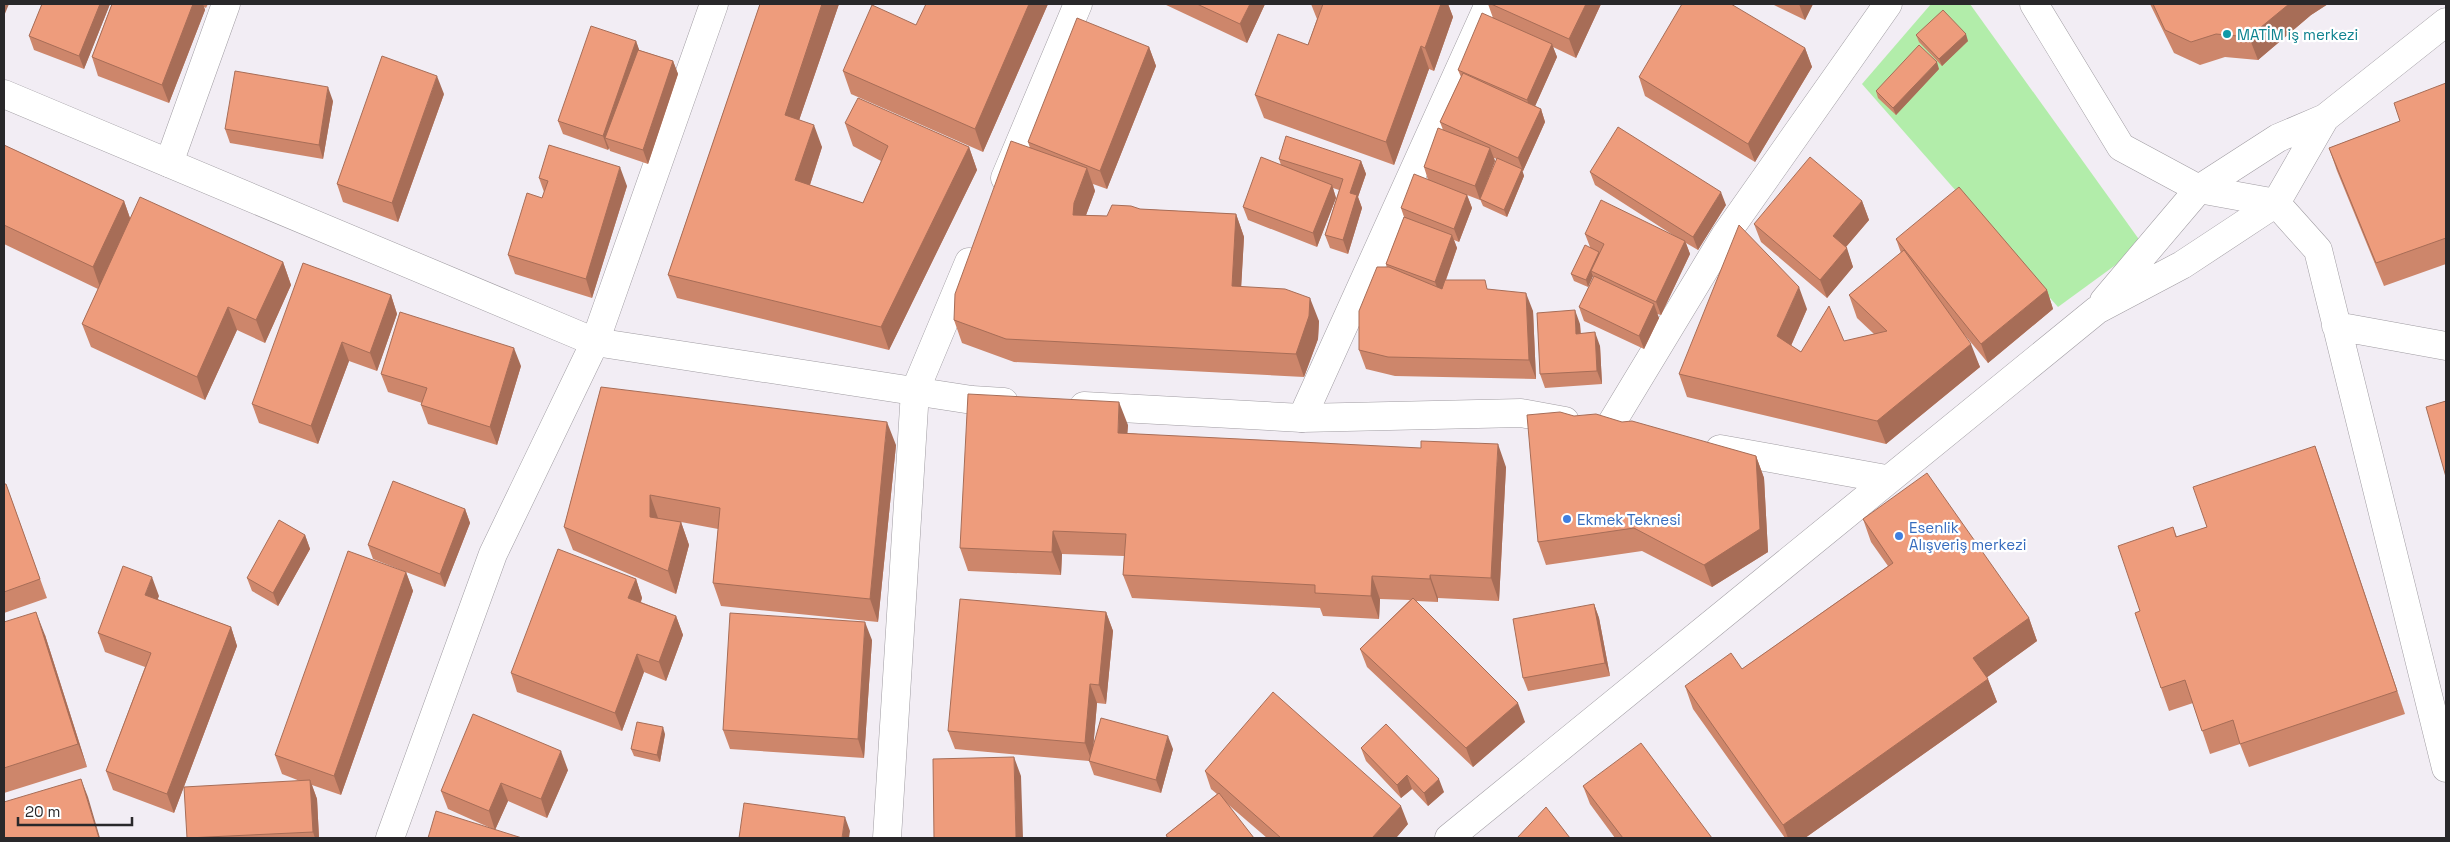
<svg xmlns="http://www.w3.org/2000/svg" width="2450" height="842" viewBox="0 0 2450 842" font-family="'Space Grotesk',sans-serif">
  <style>
    .green { fill: #b2edaa }
    .lines { fill: none; stroke-linecap: round; stroke-linejoin: round }
    .street-casing { stroke: #a09ca2; stroke-width: 29 }
    .secondary-casing { stroke: #a09ca2; stroke-width: 29 }
    .street { stroke: #fff; stroke-width: 28 }
    .secondary { stroke: #fff; stroke-width: 28 }
    .wall { fill: #cd866b }
    .shaded-wall { fill: #a76d57 }
    .building { fill: #ee9c7c; stroke: #a76d57 }
    .culture-dot { fill: #0f9aa8; stroke: #fff; stroke-width: 2 }
    .shop-dot { fill: #3f7fe0; stroke: #fff; stroke-width: 2 }
    .labels { text-anchor: middle; dominant-baseline: central; stroke-width: 4.5; stroke-linejoin: round; paint-order: stroke }
    .culture-label { font-size: 15px; fill: #0d838f; stroke: #fff; text-anchor: start }
    .shop-label { font-size: 15px; fill: #366cbe; stroke: #fff; text-anchor: start }
  </style>
  <rect width="100%" height="100%" fill="#f2edf4"/>
  <path class="green" d="M1931,4H1970L2143,245L2058,307L1862,84Z"/>
  <g class="lines">
    <defs>
      <path id="street" d="M2034,4L2121,147L2199,189L2276,203L2318,250L2446,768
        M169,163L226,4
        M1005,178L1078,4
        M2336,326L2446,346
        M1302,418L1489,4
        M1608,429L1726,234L1888,4
        M390,838L493,554L595,342L714,4
        M887,838L915,391L969,262"/>
      <path id="secondary" d="M4,94L595,342L972,400L1004,402
        M2104,301L2199,189L2278,138L2325,118L2446,22
        M1084,406L1302,418L1521,413L1565,421
        M1720,449L1886,479
        M1449,838L2097,310L2182,265L2276,203L2325,118"/>
    </defs>
    <use href="#street" class="street-casing"/>
    <use href="#secondary" class="secondary-casing"/>
    <use href="#street" class="street"/>
    <use href="#secondary" class="secondary"/>
  </g>
  <path class="wall" d="M42,4H110L84,69L34,50L29,36Z
    M112,4H208L206,8L204,7L205,10L169,103L98,76L92,57Z
    M760,4H839L799,120L822,147L810,185L863,203L881,161L853,146L845,123L969,147L977,170L889,350L677,298L668,275Z
    M1048,4L983,152L851,94L843,71L916,25Z
    M1164,4H1265L1247,43Z
    M1311,4H1448L1453,17L1434,71L1429,69L1394,165L1264,118L1255,95L1308,45L1317,19Z
    M1488,4H1601L1576,58L1553,47L1557,57L1535,106L1541,109L1545,122L1523,171H1522L1524,176L1507,217L1483,206L1480,199L1497,159L1494,158L1495,161L1480,200L1467,195L1472,208L1459,242L1454,240L1457,248L1446,280L1488,289L1533,311L1536,379L1395,376L1366,369L1359,350L1387,267L1386,264L1404,217L1401,208L1428,180L1424,167L1443,130L1440,122L1461,77L1458,70L1493,18Z
    M1772,4H1813L1805,20Z
    M2150,4H2328L2311,15L2258,60L2225,57L2200,65L2174,53Z
    M1916,35L1968,41L1942,66L1919,42Z
    M636,41L639,50L673,61L678,74L648,164L610,151L609,148L608,150L563,134L558,121Z
    M1149,47L1156,66L1107,189L1093,184L1095,191L1086,215L1107,216L1140,209L1236,214L1244,237L1241,286L1319,321L1318,339L1304,377L1014,362L962,343L954,320L1030,148L1028,142Z
    M1805,48L1812,67L1755,162L1645,96L1639,77Z
    M1939,69L1896,115L1878,98L1876,91Z
    M2446,83V264L2384,286L2337,171L2329,148L2400,121Z
    M444,94L398,222L343,202L337,184Z
    M333,101L323,159L230,143L225,129Z
    M4,145L124,201L130,218L283,262L291,285L265,343L237,330L205,400L91,347L82,324L98,289L4,244Z
    M1279,159L1361,161L1366,174L1358,197L1362,208L1348,254L1330,248L1325,235L1339,190L1333,188L1336,198L1317,247L1248,220L1243,207L1281,165Z
    M1590,172L1726,205L1698,250L1686,243L1690,254L1661,315L1657,314L1659,318L1644,349L1584,321L1579,307L1594,277L1593,276L1588,287L1574,281L1571,274L1590,247L1585,234L1676,237L1595,185Z
    M539,178L627,186L592,298L515,274L508,255L542,198L544,192Z
    M1862,201L1869,220L1846,247L1853,267L1827,298L1761,242L1754,224Z
    M1896,239L2047,290L2053,309L1988,363L1964,334L1980,367L1886,444L1687,397L1679,374L1807,309L1791,346L1801,352L1874,334L1857,318L1849,295L1901,253Z
    M391,295L397,314L377,371L349,361L318,444L259,423L252,404Z
    M1580,324L1581,334L1600,346L1602,384L1545,388L1540,374Z
    M521,366L497,445L428,424L421,405L422,403L388,392L381,374Z
    M601,387L896,445L878,622L721,606L713,583L718,529L681,522L689,545L676,594L573,550L564,527Z
    M1574,416L1622,422L1756,456L1764,478L1768,552L1712,587L1642,551L1546,565L1538,542Z
    M1128,425L1127,433L1506,467L1499,601L1438,598V602L1416,601L1525,722L1473,767L1367,667L1360,649L1410,600L1380,599L1379,619L1323,616L1320,608L1132,598L1123,575L1124,556L1062,554L1061,575L968,571L960,548Z
    M2315,446L2405,714L2249,767L2240,744L2210,754L2193,703L2169,711L2161,688L2140,611L2173,527L2177,537L2207,527Z
    M4,484H6L47,598L4,613Z
    M465,509L470,523L445,587L406,572L413,591L341,795L312,785L317,799L319,838H187L300,781L282,774L275,755L406,572L373,559L368,545Z
    M1863,519L2029,618L2037,641L1987,677L1997,702L1805,838H1785L1693,709L1685,686L1742,669L1888,566L1871,542Z
    M305,535L310,549L278,606L252,591L247,578Z
    M636,579L642,598L641,602L676,616L683,635L666,681L644,672L622,731L517,692L511,673Z
    M159,596L157,599L231,627L237,646L174,813L113,790L106,771L145,667L105,652L98,633Z
    M1594,604L1599,618L1610,676L1528,691L1523,678Z
    M1106,612L1113,631L1106,704L1097,703L1093,748L1173,749L1161,793L1094,775L1089,761L955,749L948,731Z
    M4,622L45,635L87,767L4,793Z
    M872,640L864,758L730,749L723,730Z
    M665,734L660,762L634,756L631,749Z
    M1361,748L1444,792L1428,806L1412,789L1401,798L1366,761Z
    M568,770L547,818L508,801L495,830L448,809L441,791Z
    M1205,771L1408,824L1396,838H1267L1224,801L1254,838H1167L1166,835L1217,794L1211,789Z
    M1583,786L1712,838H1615L1590,804Z"/>
  <path class="shaded-wall" d="M4,4H9L4,16Z
    M100,4H110L84,69L79,56Z
    M193,4H203L205,10L169,103L162,85Z
    M822,4H839L793,138L785,115Z
    M1029,4H1048L983,152L975,129Z
    M1250,4H1265L1247,43L1240,24Z
    M1441,4H1448L1453,17L1434,71L1425,48Z
    M1586,4H1601L1576,58L1569,39Z
    M1799,4H1813L1805,20Z
    M2289,4H2328L2311,15L2258,60L2249,37Z
    M1966,34L1968,41L1942,66L1939,59Z
    M636,41L641,55L605,138L609,148L608,150L603,136Z
    M1552,44L1557,57L1532,113L1527,100Z
    M1421,46L1429,69L1394,165L1386,142Z
    M1149,47L1156,66L1107,189L1100,171Z
    M1805,48L1812,67L1755,162L1748,144Z
    M673,61L678,74L648,164L643,150Z
    M1937,62L1939,69L1896,115L1893,108Z
    M437,76L444,94L398,222L392,203Z
    M328,87L333,101L323,159L319,145Z
    M1541,109L1545,122L1523,171L1518,158Z
    M814,125L822,147L804,203L795,180Z
    M969,147L977,170L889,350L881,327Z
    M1490,148L1495,161L1480,200L1475,186Z
    M1361,161L1366,174L1358,197L1362,208L1348,254L1343,240L1350,193Z
    M620,167L627,186L592,298L586,279Z
    M1087,168L1095,191L1082,226L1073,215L1074,203Z
    M1522,169L1524,176L1507,217L1504,210Z
    M1332,185L1336,198L1317,247L1313,233Z
    M1721,192L1726,205L1698,250L1693,237Z
    M1467,195L1472,208L1459,242L1454,229Z
    M124,201L132,224L101,290L93,267Z
    M1862,201L1869,220L1839,255L1833,236Z
    M1236,214L1244,237L1240,309L1232,286Z
    M1452,235L1457,248L1440,296L1435,282Z
    M1685,241L1690,254L1661,315L1656,302Z
    M1847,248L1853,267L1827,298L1820,280Z
    M1599,252L1601,259L1591,271L1593,276L1588,287L1586,280Z
    M283,262L291,285L265,343L256,320Z
    M1799,287L1807,309L1785,359L1777,336Z
    M2047,290L2053,309L1988,363L1981,344Z
    M1526,293L1533,311L1536,379L1529,360Z
    M391,295L397,314L377,371L370,353Z
    M1310,298L1319,321L1318,339L1304,377L1296,354Z
    M1654,304L1659,318L1644,349L1639,336Z
    M228,307L237,330L205,400L197,377Z
    M1575,310L1580,324L1581,347L1576,334Z
    M1595,332L1600,346L1602,384L1597,371Z
    M342,342L349,361L318,444L311,426Z
    M1971,344L1980,367L1886,444L1877,421Z
    M514,348L521,366L497,445L490,427Z
    M1119,402L1128,425L1126,455L1118,433Z
    M887,422L896,445L878,622L870,599Z
    M1498,444L1506,467L1499,601L1491,578Z
    M2315,446L2323,469L2405,714L2397,691Z
    M1756,456L1764,478L1768,552L1712,587L1704,565Z
    M650,495L658,518V540L650,517Z
    M465,509L470,523L445,587L440,574Z
    M681,522L689,545L676,594L668,571Z
    M1053,531L1062,554L1061,575L1052,552Z
    M305,535L310,549L278,606L273,593Z
    M406,572L413,591L341,795L334,776Z
    M1430,575L1438,598V602L1430,579Z
    M1372,576L1380,599L1379,619L1371,596Z
    M152,577L159,596L152,613L145,595Z
    M636,579L642,598L635,616L628,598Z
    M1594,604L1599,618L1610,676L1605,663Z
    M36,612L45,635L87,767L78,744Z
    M1106,612L1113,631L1106,704L1099,685Z
    M676,616L683,635L666,681L659,662Z
    M2029,618L2037,641L1982,681L1973,658Z
    M865,622L872,640L864,758L858,739Z
    M231,627L237,646L174,813L167,794Z
    M637,654L644,672L622,731L615,713Z
    M1988,679L1997,702L1805,838H1788L1783,825Z
    M1090,684L1097,703L1092,762L1085,743Z
    M1518,703L1525,722L1473,767L1466,748Z
    M663,727L665,734L660,762L657,755Z
    M1168,736L1173,749L1161,793L1156,780Z
    M561,751L568,770L547,818L541,799Z
    M1014,757L1021,776L1023,838H1016Z
    M1407,775L1412,789L1401,798L1397,785Z
    M81,779L88,797L100,838H99Z
    M1439,779L1444,792L1428,806L1424,793Z
    M310,780L317,799L319,838H315L313,832Z
    M501,783L508,801L495,830L489,811Z
    M1401,806L1408,824L1396,838H1372Z
    M845,817L850,831L849,838H842Z"/>
  <path class="building" d="M42,4H100L79,56L29,36Z
    M112,4H193L162,85L92,57Z
    M760,4H822L785,115L814,125L795,180L863,203L888,146L845,123L858,98L969,147L881,327L668,275Z
    M926,4H1029L975,129L843,71L872,5L916,25Z
    M1197,4H1250L1240,24Z
    M1323,4H1441L1425,48L1421,46L1386,142L1255,95L1278,34L1308,45Z
    M1491,4H1586L1569,39Z
    M1682,4H1731L1805,48L1748,144L1639,77Z
    M2153,4H2289L2249,37L2216,34L2191,42L2165,30Z
    M1943,10L1966,34L1939,59L1916,35Z
    M1482,13L1552,44L1527,100L1458,70Z
    M1077,18L1149,47L1100,171L1028,142Z
    M591,26L636,41L603,136L558,121Z
    M1919,45L1937,62L1893,108L1876,91Z
    M638,50L673,61L643,150L605,138Z
    M382,56L437,76L392,203L337,184Z
    M235,71L328,87L319,145L225,129Z
    M1463,73L1541,109L1518,158L1440,122Z
    M2446,83V238L2376,263L2329,148L2400,121L2394,103Z
    M1618,127L1721,192L1693,237L1590,172Z
    M1438,128L1490,148L1475,186L1424,167Z
    M1286,136L1361,161L1350,193L1357,195L1343,240L1325,235L1343,179L1279,159Z
    M1011,141L1087,168L1074,203L1073,215L1107,216L1112,205L1131,206L1140,209L1236,214L1232,286L1285,289L1310,298L1309,316L1296,354L1006,339L954,320L955,294Z
    M4,145L124,201L93,267L4,225Z
    M549,145L620,167L586,279L508,255L527,193L542,198L548,181L539,178Z
    M1261,157L1332,185L1313,233L1243,207Z
    M1810,157L1862,201L1833,236L1847,248L1820,280L1754,224Z
    M1497,158L1522,169L1504,210L1480,199Z
    M1414,174L1467,195L1454,229L1401,208Z
    M1959,187L2047,290L1981,344L1896,239Z
    M140,197L283,262L256,320L228,307L197,377L82,324Z
    M1601,200L1685,241L1656,302L1591,271L1604,244L1585,234Z
    M1404,217L1452,235L1435,282L1386,264Z
    M1739,225L1799,287L1777,336L1801,352L1829,306L1844,341L1887,331L1849,295L1904,250L1971,344L1877,421L1679,374Z
    M1585,245L1599,252L1586,280L1571,274Z
    M303,263L391,295L370,353L342,342L311,426L252,404Z
    M1377,267H1389L1442,289L1445,280H1485L1487,289L1526,293L1529,360L1388,357L1359,350V311Z
    M1594,276L1654,304L1639,336L1579,307Z
    M1575,310L1576,334L1595,332L1597,371L1540,374L1537,313Z
    M400,312L514,348L490,427L421,405L427,388L381,374Z
    M601,387L887,422L870,599L713,583L720,508L650,495V517L681,522L668,571L564,527Z
    M968,394L1119,402L1118,433L1421,448V441L1498,444L1491,578L1430,575V579L1372,576L1371,596L1315,593V585L1123,575L1126,534L1053,531L1052,552L960,548Z
    M2446,401V477L2426,407Z
    M1560,412L1574,416L1596,414L1622,422L1632,421L1756,456L1760,529L1704,565L1634,528L1538,542L1527,415Z
    M2315,446L2397,691L2240,744L2233,720L2202,731L2185,680L2161,688L2135,613L2140,611L2118,546L2173,527L2176,537L2207,527L2193,487Z
    M1927,473L2029,618L1973,658L1988,679L1783,825L1685,686L1731,653L1742,669L1893,563L1863,519Z
    M393,481L465,509L440,574L368,545Z
    M4,484H6L40,579L4,592Z
    M279,520L305,535L273,593L247,578Z
    M558,549L636,579L628,598L676,616L659,662L637,654L615,713L511,673Z
    M348,551L406,572L334,776L275,755Z
    M123,566L152,577L145,595L231,627L167,794L106,771L151,653L98,633Z
    M1413,598L1518,703L1466,748L1360,649Z
    M960,599L1106,612L1099,685L1090,684L1085,743L948,731Z
    M1594,604L1605,663L1523,678L1513,619Z
    M36,612L78,744L4,768V622Z
    M730,613L865,622L858,739L723,730Z
    M1273,692L1401,806L1372,838H1281L1205,771Z
    M473,714L561,751L541,799L501,783L489,811L441,791Z
    M1101,718L1168,736L1156,780L1089,761Z
    M637,722L663,727L657,755L631,749Z
    M1386,724L1439,779L1424,793L1407,775L1397,785L1361,748Z
    M1641,743L1712,838H1623L1583,786Z
    M1014,757L1016,838H934L933,759Z
    M81,779L99,838H4V802Z
    M310,780L313,832L187,838L184,787Z
    M1219,793L1254,838H1168L1166,835Z
    M744,803L845,817L842,838H739Z
    M1546,807L1570,838H1517Z
    M436,811L522,838H428Z"/>
  <circle class="culture-dot" cx="2227" cy="34" r="5"/>
  <g class="shop-dot">
    <circle cx="1567" cy="519" r="5"/>
    <circle cx="1899" cy="536" r="5"/>
  </g>
  <g class="labels">
    <g class="culture-label">
      <text x="2237" y="34">MATİM iş merkezi</text>
    </g>
    <g class="shop-label">
      <text x="1577" y="519">Ekmek Teknesi</text>
      <text x="1909" y="527">Esenlik<tspan x="1909" dy="17">Alışveriş merkezi</tspan></text>
    </g>
  </g>
  <rect width="2450" height="842" fill="none" stroke="#29282a" stroke-width="10"/>
  <path d="M18 817v8h114v-8" fill="none" stroke="#29282a" stroke-width="2.5"/>
  <text x="25" y="817" font-size="15" fill="#29282a" stroke="#ffffff" stroke-width="4" paint-order="stroke">20 m</text>
</svg>
